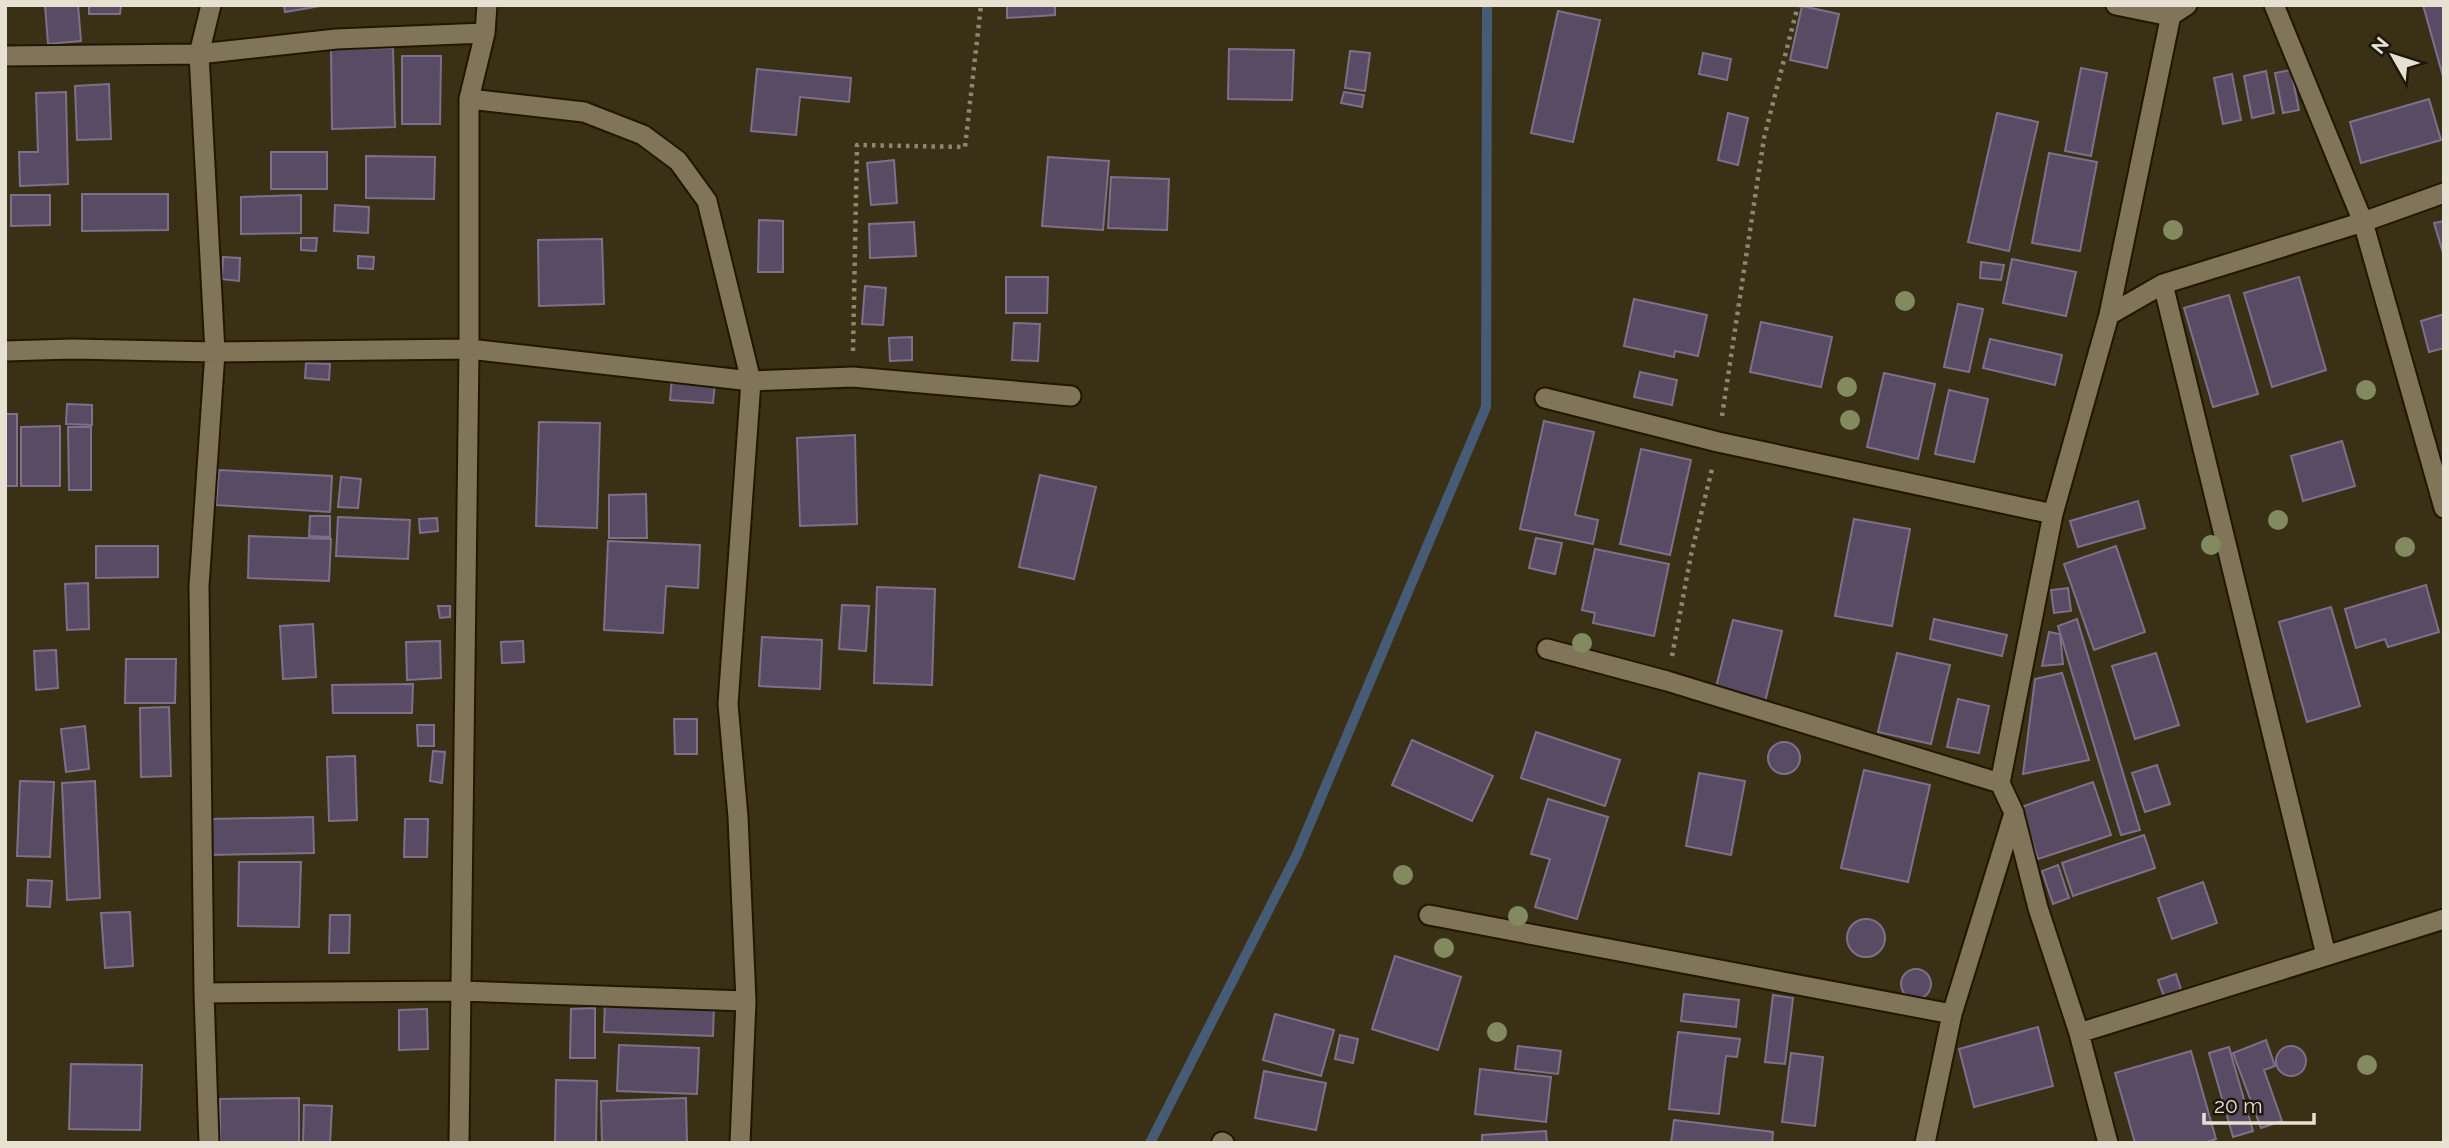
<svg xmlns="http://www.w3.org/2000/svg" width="2449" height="1148" viewBox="0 0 2449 1148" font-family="Raleway,sans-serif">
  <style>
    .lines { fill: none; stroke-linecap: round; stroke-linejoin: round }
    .stream { stroke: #465b75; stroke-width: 10 }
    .building { fill: #594b64; stroke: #7e708a; stroke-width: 2 }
    .minor-casing { stroke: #211700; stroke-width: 23 }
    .path { stroke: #8e8671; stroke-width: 4.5; stroke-dasharray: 3.5 5; stroke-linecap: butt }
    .minor { stroke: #807459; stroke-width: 19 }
    .tree { fill: #838a5f }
  </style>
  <rect width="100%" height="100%" fill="#3a3016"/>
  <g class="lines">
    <path class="stream" d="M1150,1143L1297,854L1486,407L1487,5"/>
  </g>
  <path class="building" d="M45,5H78L81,41L48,44Z
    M89,5H121L120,14H89Z
    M284,5H321V6L285,12Z
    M1007,5H1055V15L1007,18Z
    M2423,5H2444V80Z
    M1802,6L1839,14L1827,68L1790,60Z
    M1558,11L1600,20L1573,142L1531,133Z
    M393,48L395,127L332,129L331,49Z
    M1229,49L1294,50L1292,100L1228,99Z
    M1350,51L1370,53L1365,91L1345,88Z
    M1703,53L1731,59L1727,80L1699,74Z
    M402,56H441L440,124H402Z
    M2081,68L2107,73L2091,156L2065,151Z
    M757,69L851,78L849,102L800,97L796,135L751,131Z
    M2291,70L2299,110L2283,113L2275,73Z
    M2266,71L2274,113L2252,118L2244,76Z
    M2232,74L2241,120L2223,124L2214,78Z
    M109,84L111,139L77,140L75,86Z
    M66,92L68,184L20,186L19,152H38L36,93Z
    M1344,92L1364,95L1362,107L1341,103Z
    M2429,99L2441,140L2361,163L2350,122Z
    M1728,113L1748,118L1738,165L1718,160Z
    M1997,113L2038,122L2009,251L1968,242Z
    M271,152H327V189H271Z
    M2049,153L2097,162L2080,251L2032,243Z
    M366,156L435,157L434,199L366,198Z
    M1048,157L1109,161L1103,230L1042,226Z
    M894,160L897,203L871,205L867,163Z
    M1111,177L1169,179L1167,230L1108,228Z
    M82,194H168V230L82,231Z
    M11,195H50V225L11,226Z
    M301,195V233L241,234V197Z
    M335,205L369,207L368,233L334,231Z
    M759,220L783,221V272H758Z
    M2444,221V256L2434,223Z
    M914,222L916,256L870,258L869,224Z
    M301,238H317L316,251L301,250Z
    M602,239L604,304L539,306L538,240Z
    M358,256L374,257L373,269L358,268Z
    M223,257L240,258L239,281L222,279Z
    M2012,259L2076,272L2066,316L2003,303Z
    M1981,262L2004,265L2001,280L1980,278Z
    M1006,277H1048L1047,313H1006Z
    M2299,277L2326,370L2272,387L2244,293Z
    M865,286L886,288L883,325L862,324Z
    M2229,295L2258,394L2213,407L2184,308Z
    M1634,299L1707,315L1698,356L1675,351L1674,357L1624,346Z
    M1958,304L1983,309L1969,372L1944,367Z
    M2444,314V348L2429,352L2421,321Z
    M1761,322L1832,337L1821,387L1750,372Z
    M1014,323L1040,324L1038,361L1012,360Z
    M912,337V360L890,361L889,338Z
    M1990,339L2062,355L2055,385L1983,368Z
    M306,363L330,364L329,380L305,378Z
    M1640,372L1677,380L1672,405L1634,397Z
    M1884,373L1935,384L1918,459L1867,447Z
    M672,379L715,382L713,403L670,400Z
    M1949,390L1988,399L1974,462L1935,454Z
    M67,404L92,405V425L66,424Z
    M5,414H17V486H5Z
    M1544,421L1594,432L1575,515L1598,520L1593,544L1520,529Z
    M539,422L600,423L597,528L536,526Z
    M60,426V486H21V427Z
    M68,427H91V490H69Z
    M855,435L857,524L800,526L797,438Z
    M2342,441L2355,486L2303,501L2291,456Z
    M1641,449L1691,460L1670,555L1620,544Z
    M219,470L332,476L330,512L216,505Z
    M1040,475L1096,487L1074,579L1019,567Z
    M341,477L361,479L358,508L338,507Z
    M646,494L647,538H609V495Z
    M2138,501L2145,528L2078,547L2070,521Z
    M310,516H330V537L309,536Z
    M338,517L410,520L408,559L336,556Z
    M437,518L438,531L420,533L419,519Z
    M1854,519L1910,529L1892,626L1835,616Z
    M249,536L331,539L329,581L248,578Z
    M1536,538L1562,543L1555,574L1529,568Z
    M608,541L700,545L698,588L666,586L663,633L604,630Z
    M96,546H158V577L96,578Z
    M2116,546L2145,632L2094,650L2064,564Z
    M1595,549L1669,564L1654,636L1593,623L1595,613L1582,610Z
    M88,583L89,629L67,630L65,584Z
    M2426,585L2439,632L2388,647L2385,639L2356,648L2345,609Z
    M877,587L935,589L932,685L874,683Z
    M2068,588L2071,611L2054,613L2051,590Z
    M842,605L869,606L866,651L839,649Z
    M438,606H450V617L440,618Z
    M2331,607L2360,706L2307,722L2279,622Z
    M1934,619L2007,635L2002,656L1930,639Z
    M2077,619L2140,830L2121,835L2058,626Z
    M1733,620L1782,631L1765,702L1715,691Z
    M313,624L316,677L283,679L280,626Z
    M2049,632L2060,634L2063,664L2042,666Z
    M762,637L822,640L820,689L759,686Z
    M440,641L441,678L407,680L406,642Z
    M523,641L524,662L502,663L501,642Z
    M56,650L58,688L36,690L34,651Z
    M1897,653L1950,665L1931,744L1878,732Z
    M2156,653L2179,725L2135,739L2112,666Z
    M126,659H176L175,703H125Z
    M2062,673L2089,760L2023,774L2035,679Z
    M413,684L412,713H333L332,685Z
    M1958,699L1989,706L1979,753L1947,747Z
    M169,707L171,776L141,777L140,708Z
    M674,719H697V754H675Z
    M417,725H434V746H418Z
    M85,726L89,769L66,772L61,729Z
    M1536,732L1620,760L1605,806L1521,778Z
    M1412,740L1493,776L1472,821L1392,785Z
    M1768 758a16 16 0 1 1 32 0a16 16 0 1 1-32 0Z
    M433,751L445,752L442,783L430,781Z
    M355,756L357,820L329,821L327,757Z
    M2157,765L2170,804L2145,812L2132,773Z
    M1864,770L1930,785L1908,882L1841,868Z
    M1699,773L1745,781L1731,855L1686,846Z
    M20,781L54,782L50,857L17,856Z
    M95,781L100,898L67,900L62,783Z
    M2093,782L2111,835L2038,859L2021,807Z
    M1548,799L1608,817L1577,919L1535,907L1550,859L1531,854Z
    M313,817L314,853L210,855V819Z
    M405,819H428L427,857H404Z
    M2144,835L2155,868L2073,896L2062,863Z
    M239,862H301L299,927L238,926Z
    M2058,865L2069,898L2053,904L2042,871Z
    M28,880L52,881L50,907L27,906Z
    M2203,882L2217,923L2172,939L2158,898Z
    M130,912L133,966L105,968L101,913Z
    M330,915H350L349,953H329Z
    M1847 938a19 19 0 1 1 38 0a19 19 0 1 1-38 0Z
    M1395,956L1461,977L1438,1050L1372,1029Z
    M1901 984a15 15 0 1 1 30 0a15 15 0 1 1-30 0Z
    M2176,974L2183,996L2166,1002L2158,980Z
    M1684,994L1739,1000L1736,1027L1681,1021Z
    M1773,995L1793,998L1785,1064L1765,1062Z
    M605,1000L714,1003L713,1036L604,1032Z
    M595,1008V1058H570L571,1009Z
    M427,1009L428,1049L399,1050V1010Z
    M1275,1014L1334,1030L1321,1076L1263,1060Z
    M2038,1027L2053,1086L1974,1107L1959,1049Z
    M1678,1032L1740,1039L1737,1057L1726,1056L1719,1114L1669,1109Z
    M1340,1035L1358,1039L1353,1063L1335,1059Z
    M2266,1040L2275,1066L2264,1070L2282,1121L2261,1128L2233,1053Z
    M619,1045L699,1048L697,1094L617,1091Z
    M1518,1046L1561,1051L1558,1074L1515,1069Z
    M2276 1061a15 15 0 1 1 30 0a15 15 0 1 1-30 0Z
    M2229,1047L2253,1131L2233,1137L2209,1053Z
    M2191,1051L2216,1139L2204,1143H2135L2115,1073Z
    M1791,1053L1823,1057L1815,1126L1782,1122Z
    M71,1064L142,1065L140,1130L69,1129Z
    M1480,1069L1551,1077L1546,1122L1475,1114Z
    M1264,1071L1326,1083L1316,1130L1255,1118Z
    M556,1080L597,1081L596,1143H555Z
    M299,1098V1143H220V1099Z
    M686,1098L687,1143H602L601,1101Z
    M304,1105L332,1106L330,1143H303Z
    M1674,1120L1773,1132L1772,1143H1671Z
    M1546,1131L1547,1143H1482V1135Z"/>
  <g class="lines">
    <defs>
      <path id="minor" d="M2116,5L2170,16L2187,5
        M2274,5L2363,222L2444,508
        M5,56L199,54L336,39L485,33
        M469,99L584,112L643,135L678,161L707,201L751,381L728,704L738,817L746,1001L740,1143
        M2163,284L2326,955
        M2109,315L2163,284L2363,222L2444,193
        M5,351L72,349L215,352L469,349L751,381L853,377L1071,396
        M1545,398L1718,442L2053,514
        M1547,649L1667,681L2000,783
        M2014,814L2038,908L2079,1033L2108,1143
        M1429,915L1952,1014
        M204,993L461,991L746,1001
        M2079,1033L2444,919
        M1222,1142L1224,1143
        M209,1143L204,993L199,586L215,352L199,54L211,5
        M459,1143L469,349V99L485,33L487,5
        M1925,1143L1952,1014L2014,813L2000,783L2053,514L2109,315L2173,5"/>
    </defs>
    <use href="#minor" class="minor-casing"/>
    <path class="path" d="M853,351L857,145L965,147L981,5
      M1722,416L1764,138L1798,5
      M1672,656L1691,555L1712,469"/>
    <use href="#minor" class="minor"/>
  </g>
  <g class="tree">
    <circle cx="2173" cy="230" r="10"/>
    <circle cx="1905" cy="301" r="10"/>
    <circle cx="1847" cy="387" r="10"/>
    <circle cx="2366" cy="390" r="10"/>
    <circle cx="1850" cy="420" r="10"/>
    <circle cx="2278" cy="520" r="10"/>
    <circle cx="2211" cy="545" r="10"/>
    <circle cx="2405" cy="547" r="10"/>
    <circle cx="1582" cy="643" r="10"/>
    <circle cx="1403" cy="875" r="10"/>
    <circle cx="1518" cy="916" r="10"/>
    <circle cx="1444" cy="948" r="10"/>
    <circle cx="1497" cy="1032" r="10"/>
    <circle cx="2367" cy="1065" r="10"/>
  </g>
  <rect width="2449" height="1148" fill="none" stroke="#e7e1d2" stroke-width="14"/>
  <g transform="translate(2393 56) rotate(309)" stroke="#1d180d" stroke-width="5" paint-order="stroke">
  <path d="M0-5L12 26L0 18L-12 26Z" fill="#e7e1d2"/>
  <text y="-10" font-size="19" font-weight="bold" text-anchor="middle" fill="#e7e1d2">N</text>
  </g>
  <path d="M2204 1113v10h110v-10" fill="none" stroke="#e7e1d2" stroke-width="3.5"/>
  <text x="2214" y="1113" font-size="21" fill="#e7e1d2" stroke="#1d180d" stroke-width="5" paint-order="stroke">20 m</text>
</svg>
